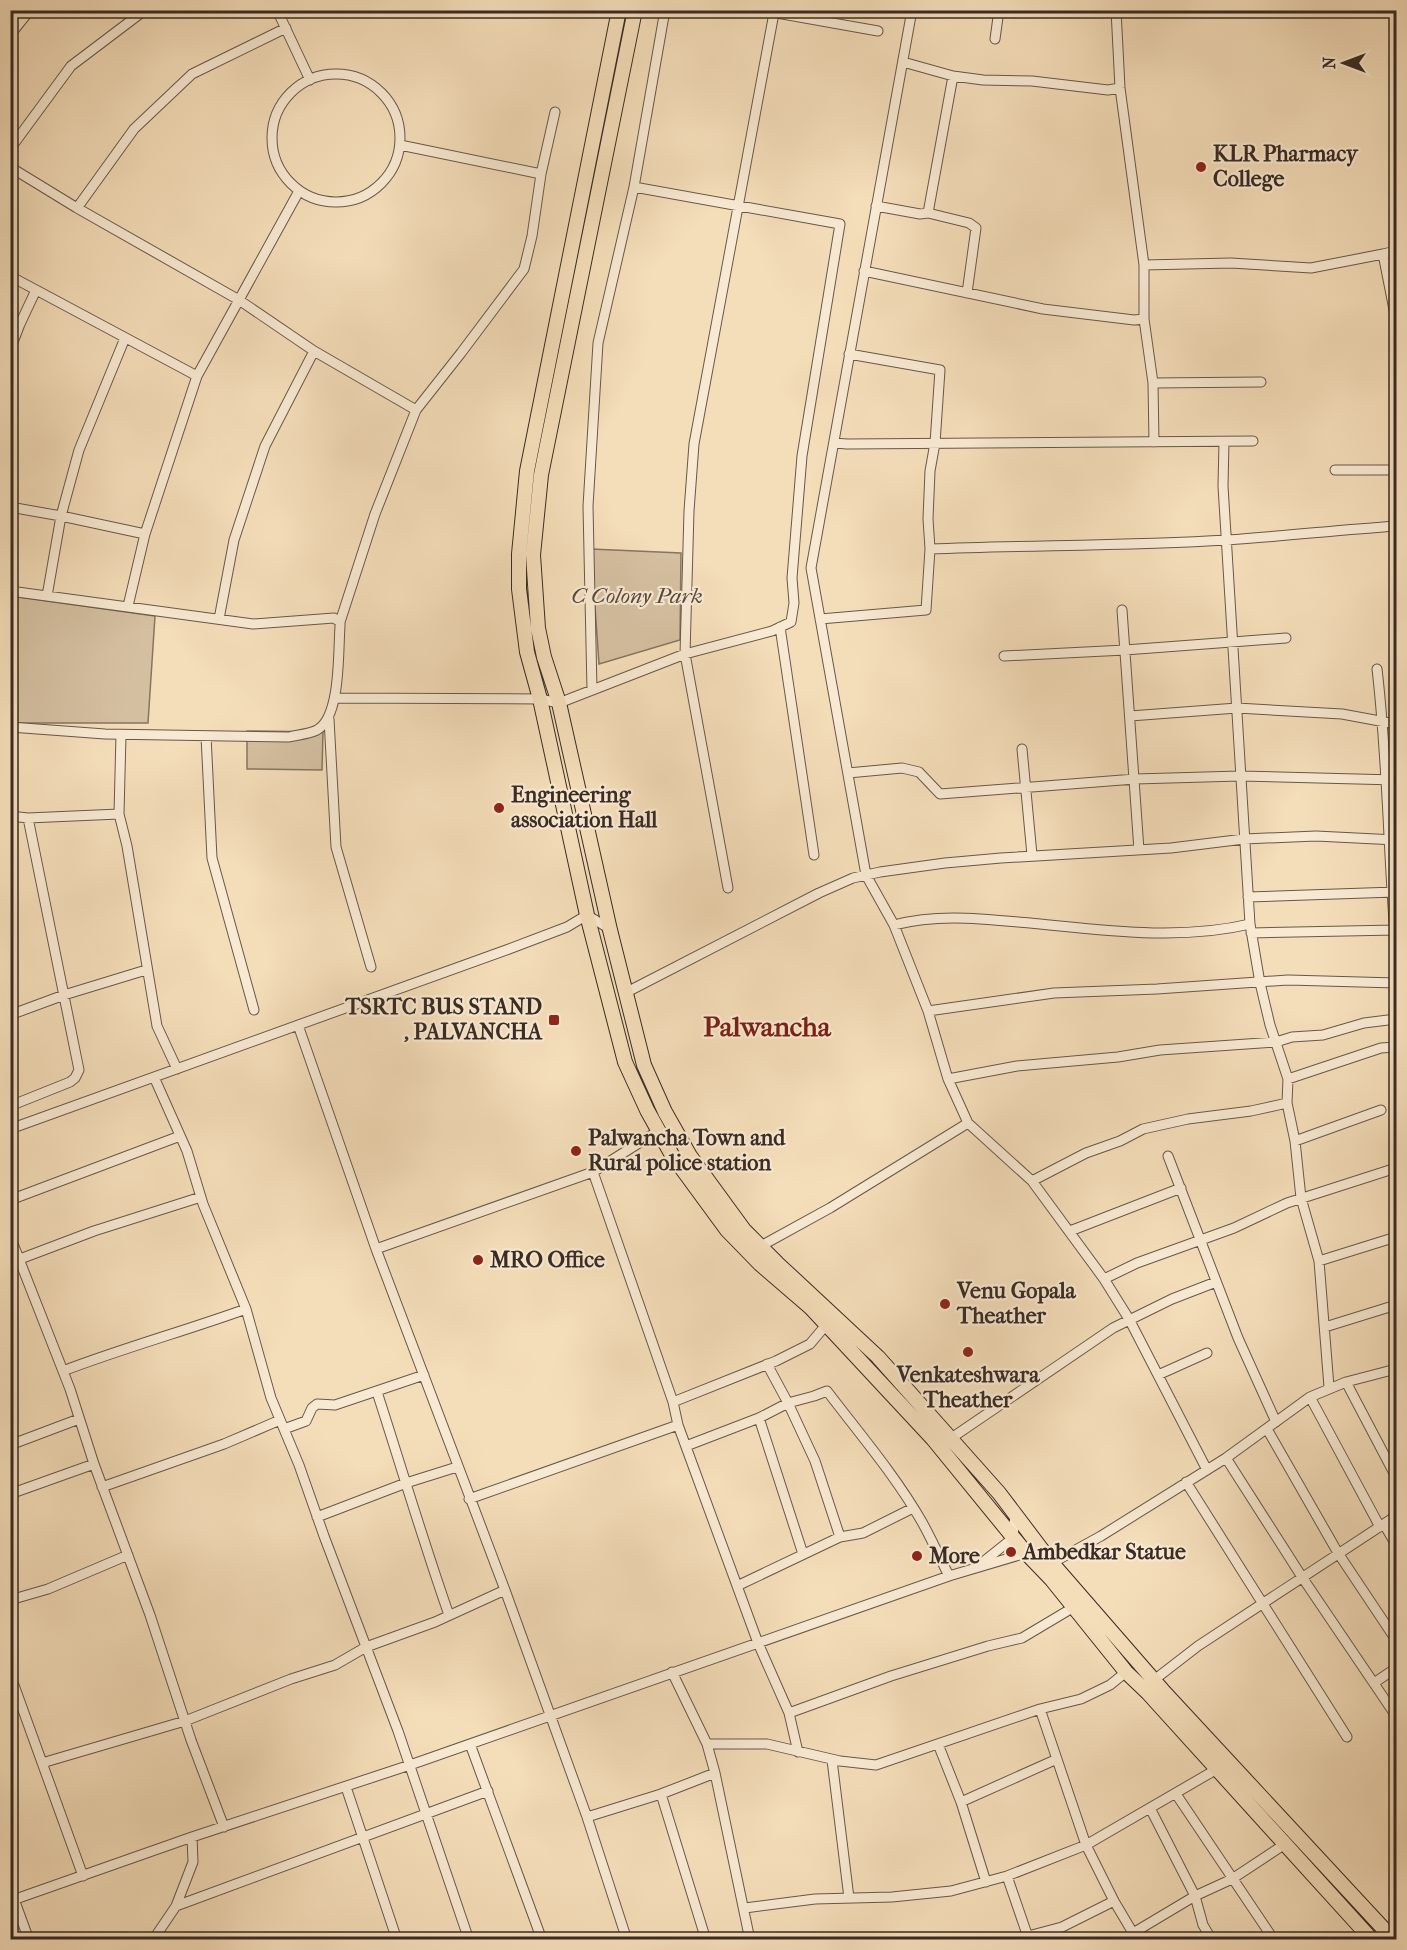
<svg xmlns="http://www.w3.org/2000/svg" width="1407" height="1950" viewBox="0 0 1407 1950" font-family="'IM FELL French Canon',serif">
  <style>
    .green { fill: #d4bfa0; stroke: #867562; stroke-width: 1.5 }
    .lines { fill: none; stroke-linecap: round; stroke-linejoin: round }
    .minor-casing { stroke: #68584a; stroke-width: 11 }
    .highway-casing { stroke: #392b25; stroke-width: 16 }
    .minor { stroke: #f8e9d2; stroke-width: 9 }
    .highway { stroke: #f4ddb9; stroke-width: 14 }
    .poi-dot { fill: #8f2418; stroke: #f8e9d2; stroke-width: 2 }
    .labels { text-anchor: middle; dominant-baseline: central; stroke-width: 4.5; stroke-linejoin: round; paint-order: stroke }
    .poi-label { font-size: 22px; font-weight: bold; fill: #392b25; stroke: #f8e9d2; text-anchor: start }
    .park-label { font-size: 22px; font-style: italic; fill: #58493e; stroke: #f8e9d2 }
    .district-label { font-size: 28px; font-weight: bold; fill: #7a1f14; stroke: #f8e9d2 }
  </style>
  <rect width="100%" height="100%" fill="#f4ddb9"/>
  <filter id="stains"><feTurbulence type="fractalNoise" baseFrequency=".00333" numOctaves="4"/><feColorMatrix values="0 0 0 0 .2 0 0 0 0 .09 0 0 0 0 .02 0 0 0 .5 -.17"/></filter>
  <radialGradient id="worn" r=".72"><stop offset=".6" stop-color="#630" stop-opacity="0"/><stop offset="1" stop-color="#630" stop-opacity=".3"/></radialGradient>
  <path class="green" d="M591,549L681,553L680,640L599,664Z
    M11,596L155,616L148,723H11Z
    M247,731L323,732L322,770L247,769Z"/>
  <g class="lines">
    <defs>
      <path id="minor" d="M277,10L310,80
        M759,10L878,31
        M912,10L811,568L866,875L894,925L928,1011L948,1079L968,1123L1032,1181L1104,1279L1129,1319L1207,1470
        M1116,10L1120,88L1144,265L1231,263L1311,268L1383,254
        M10,35L30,10
        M995,39L999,10
        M903,62L953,76L983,80L1032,81L1108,90L1120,88
        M272 138a64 64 0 1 1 128 0a64 64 0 1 1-128 0Z
        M400,145L541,174
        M10,149L71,66L145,10
        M10,167L77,208L239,300L314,351L416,410
        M876,206L920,214L928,213L969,223L976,228L967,293
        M77,208L134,129L192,74L286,28
        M928,213L953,76
        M1396,251L1383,254L1396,320
        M1144,265V319L1153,383L1154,442
        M864,271L1043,309L1134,320L1144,319
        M10,276L197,376
        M10,350L20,324L36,290
        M1153,383L1261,382
        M1224,442L1223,486L1250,924L1260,983L1270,1025L1288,1079L1287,1103L1295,1141L1301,1198L1319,1261L1329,1387
        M834,443L847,444L1253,441
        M1335,470H1396
        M10,507L61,516L145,534
        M930,549C1029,545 1128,546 1227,540C1284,536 1340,530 1396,526
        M10,591L253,624L334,618L340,622V626C338,652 341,717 317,730C309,734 297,735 289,737L105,734L10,727
        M47,596L61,516L79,450L125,338
        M128,606L145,534L197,376L299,191
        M1122,610L1139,850
        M219,619L234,540L265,446L314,351
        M820,619L926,610L930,549L928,519L930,471L935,443L940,370L849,354
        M340,622L375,514L416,410L461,353L524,269L532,236L541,174L555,112
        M780,627L814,855
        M1004,656L1125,650L1286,638
        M1377,669C1388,762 1388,855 1396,947
        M592,690L588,506L598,343L634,187
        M335,698L540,699L559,703L685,654L772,631L791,622L794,603L792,578L802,456L840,224L634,187L665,10
        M1130,716L1237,708L1342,714L1396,724
        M329,719L336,847L371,967
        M121,735L119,814L127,846L157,1026L177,1069
        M206,736L212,858L254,1010
        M1022,749L1032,855
        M848,773L902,768L919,772L940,794L1135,779L1240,776L1396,780
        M10,816L28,818L119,814
        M728,888L685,654L689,511L694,444L774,13
        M1248,897L1395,892
        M894,925C939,913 984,919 1030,923C1102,930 1179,941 1250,924
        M1251,933L1396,930
        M627,992L819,893L853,878L880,872L945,863L1001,858L1171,848L1244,839L1316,836L1396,840
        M928,1011L1054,993L1157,989L1288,980L1396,983
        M10,1015L64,995L146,970
        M298,1025L376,1249L505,1590L587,1817L627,1940
        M154,1077L187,1151L203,1204L246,1309L271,1398L299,1465L324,1536L398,1731L469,1940
        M948,1079L1017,1066L1118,1057L1160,1050L1276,1042L1292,1037L1323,1035L1364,1023L1396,1019
        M1288,1079L1381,1048L1396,1047
        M10,1106L70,1082L75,1078L79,1070L28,818
        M10,1129L509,949L567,927L587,915L610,929
        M1295,1141L1381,1110
        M1168,1156L1238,1338L1276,1422
        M593,1172L673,1402L678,1425L758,1643L789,1713L798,1752
        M1032,1181L1086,1153L1120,1141L1143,1129L1188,1119L1251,1111L1287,1103
        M10,1200L180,1136
        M1070,1231L1181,1188
        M10,1236L70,1389L94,1464L150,1615L191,1740L224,1827
        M759,1247L830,1208L968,1123
        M376,1249L593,1172L658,1131L682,1143
        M20,1259L94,1231L201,1197
        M1319,1261L1396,1237
        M1104,1279L1137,1263L1234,1228L1287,1203L1396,1168
        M1325,1327L1396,1305
        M767,1364L788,1403L815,1461L840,1537
        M63,1371C123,1348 185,1331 246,1309
        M1158,1375L1207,1353
        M1346,1382L1396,1477
        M377,1392C401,1466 423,1541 449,1615
        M1310,1397L1380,1527
        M673,1402L776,1361L810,1344L826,1325
        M759,1418L803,1554
        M284,1429L306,1421L312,1408L317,1404L335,1405L424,1375
        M1267,1429L1338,1553L1396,1640
        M950,1439L1113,1328L1172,1299L1216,1282
        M10,1445L79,1419
        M686,1446L759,1418L788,1403L814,1396L827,1391C859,1433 895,1475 922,1522C932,1540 940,1558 949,1576
        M1226,1458L1302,1577L1396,1716
        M1186,1482L1347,1737
        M102,1487L224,1444L280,1420
        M10,1494L94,1464
        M469,1499L678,1425
        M317,1517L406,1483L457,1467
        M1384,1524L1396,1545
        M1052,1563L1101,1536L1226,1458L1310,1397L1346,1382L1396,1369
        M978,1566L1013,1538L1015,1513
        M737,1586L840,1537L863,1533L913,1508
        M10,1600L48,1589L128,1555
        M672,1672L707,1744L715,1773L750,1940
        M10,1674L83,1876
        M1154,1680L1198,1646L1396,1516
        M1374,1683L1396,1668
        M1040,1709L1086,1845L1114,1901L1133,1933L1135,1940
        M789,1713L891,1676L988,1646L1022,1638L1074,1607
        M470,1744L542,1940
        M707,1744H767L840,1761L876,1765L1040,1709L1081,1699L1110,1685L1126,1672
        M938,1744L961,1802L986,1882
        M832,1760L849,1898
        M42,1763L185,1721L291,1679L335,1665L366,1647L435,1622L505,1590
        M346,1787L397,1940
        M661,1794L706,1940
        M1176,1794L1274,1940
        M961,1802L1057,1759
        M1150,1808L1195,1896L1203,1925L1212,1940
        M587,1817L661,1794L715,1773
        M1007,1876L1029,1940
        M14,1899L29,1940
        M10,1901L192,1837L410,1765L949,1576L1026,1553L1040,1545
        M176,1906L488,1791
        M745,1908L815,1899L892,1897L951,1891L1007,1876L1086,1845L1217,1769
        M1133,1933L1195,1896L1232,1879L1285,1844
        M153,1940L176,1906L193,1862L192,1837
        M1000,1940L1028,1936L1062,1927L1114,1901"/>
      <path id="highway" d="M619,10L527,471L519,554V589L527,652L540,699L587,915L625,1062L647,1110L672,1155L727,1230L760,1264L811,1308L933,1439L1026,1553L1052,1580L1126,1672L1148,1693L1372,1940
        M635,10L541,475L533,555L538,628L544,657L559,703L610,930L644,1065L665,1112L690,1156L744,1230L777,1263L878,1357L999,1493L1052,1563L1165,1693L1394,1940"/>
    </defs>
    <use href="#minor" class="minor-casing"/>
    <use href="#highway" class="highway-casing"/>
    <use href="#minor" class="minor"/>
    <use href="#highway" class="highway"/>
  </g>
  <g class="poi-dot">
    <circle cx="1201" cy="167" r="6"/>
    <circle cx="499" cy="808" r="6"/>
    <rect x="548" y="1014" width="12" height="12" rx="3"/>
    <circle cx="576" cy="1151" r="6"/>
    <circle cx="478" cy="1260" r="6"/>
    <circle cx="945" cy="1304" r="6"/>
    <circle cx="968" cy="1352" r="6"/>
    <circle cx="1011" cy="1552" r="6"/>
    <circle cx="917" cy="1556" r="6"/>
  </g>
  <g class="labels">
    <g class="poi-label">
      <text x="1213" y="154">KLR Pharmacy<tspan x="1213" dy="25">College</tspan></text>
      <text x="511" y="795">Engineering<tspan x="511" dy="25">association Hall</tspan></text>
      <text x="542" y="1007" text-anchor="end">TSRTC BUS STAND<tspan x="542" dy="25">, PALVANCHA</tspan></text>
      <text x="588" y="1138">Palwancha Town and<tspan x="588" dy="25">Rural police station</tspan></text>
      <text x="490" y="1260">MRO Office</text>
      <text x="957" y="1291">Venu Gopala<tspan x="957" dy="25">Theather</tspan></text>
      <text x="968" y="1375" text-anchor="middle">Venkateshwara<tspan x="968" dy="25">Theather</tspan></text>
      <text x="1023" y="1552">Ambedkar Statue</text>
      <text x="929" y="1556">More</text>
    </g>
    <g class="park-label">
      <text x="637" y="596">C Colony Park</text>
    </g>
    <g class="district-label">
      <text x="767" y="1026">Palwancha</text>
    </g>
  </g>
  <rect width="1407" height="1950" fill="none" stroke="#f4ddb9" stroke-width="36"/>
  <rect x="12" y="12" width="1383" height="1926" fill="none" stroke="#392b25" stroke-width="3"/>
  <rect x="18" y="18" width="1371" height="1914" fill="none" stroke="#392b25" stroke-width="1.5"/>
  <g transform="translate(1344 63) rotate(270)" stroke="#f8e9d2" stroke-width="4.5" paint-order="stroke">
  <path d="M0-4.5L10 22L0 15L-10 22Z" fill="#392b25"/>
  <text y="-9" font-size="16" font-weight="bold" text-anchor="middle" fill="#392b25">N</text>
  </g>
  <rect width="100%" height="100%" filter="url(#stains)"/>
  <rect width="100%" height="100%" fill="url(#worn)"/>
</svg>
